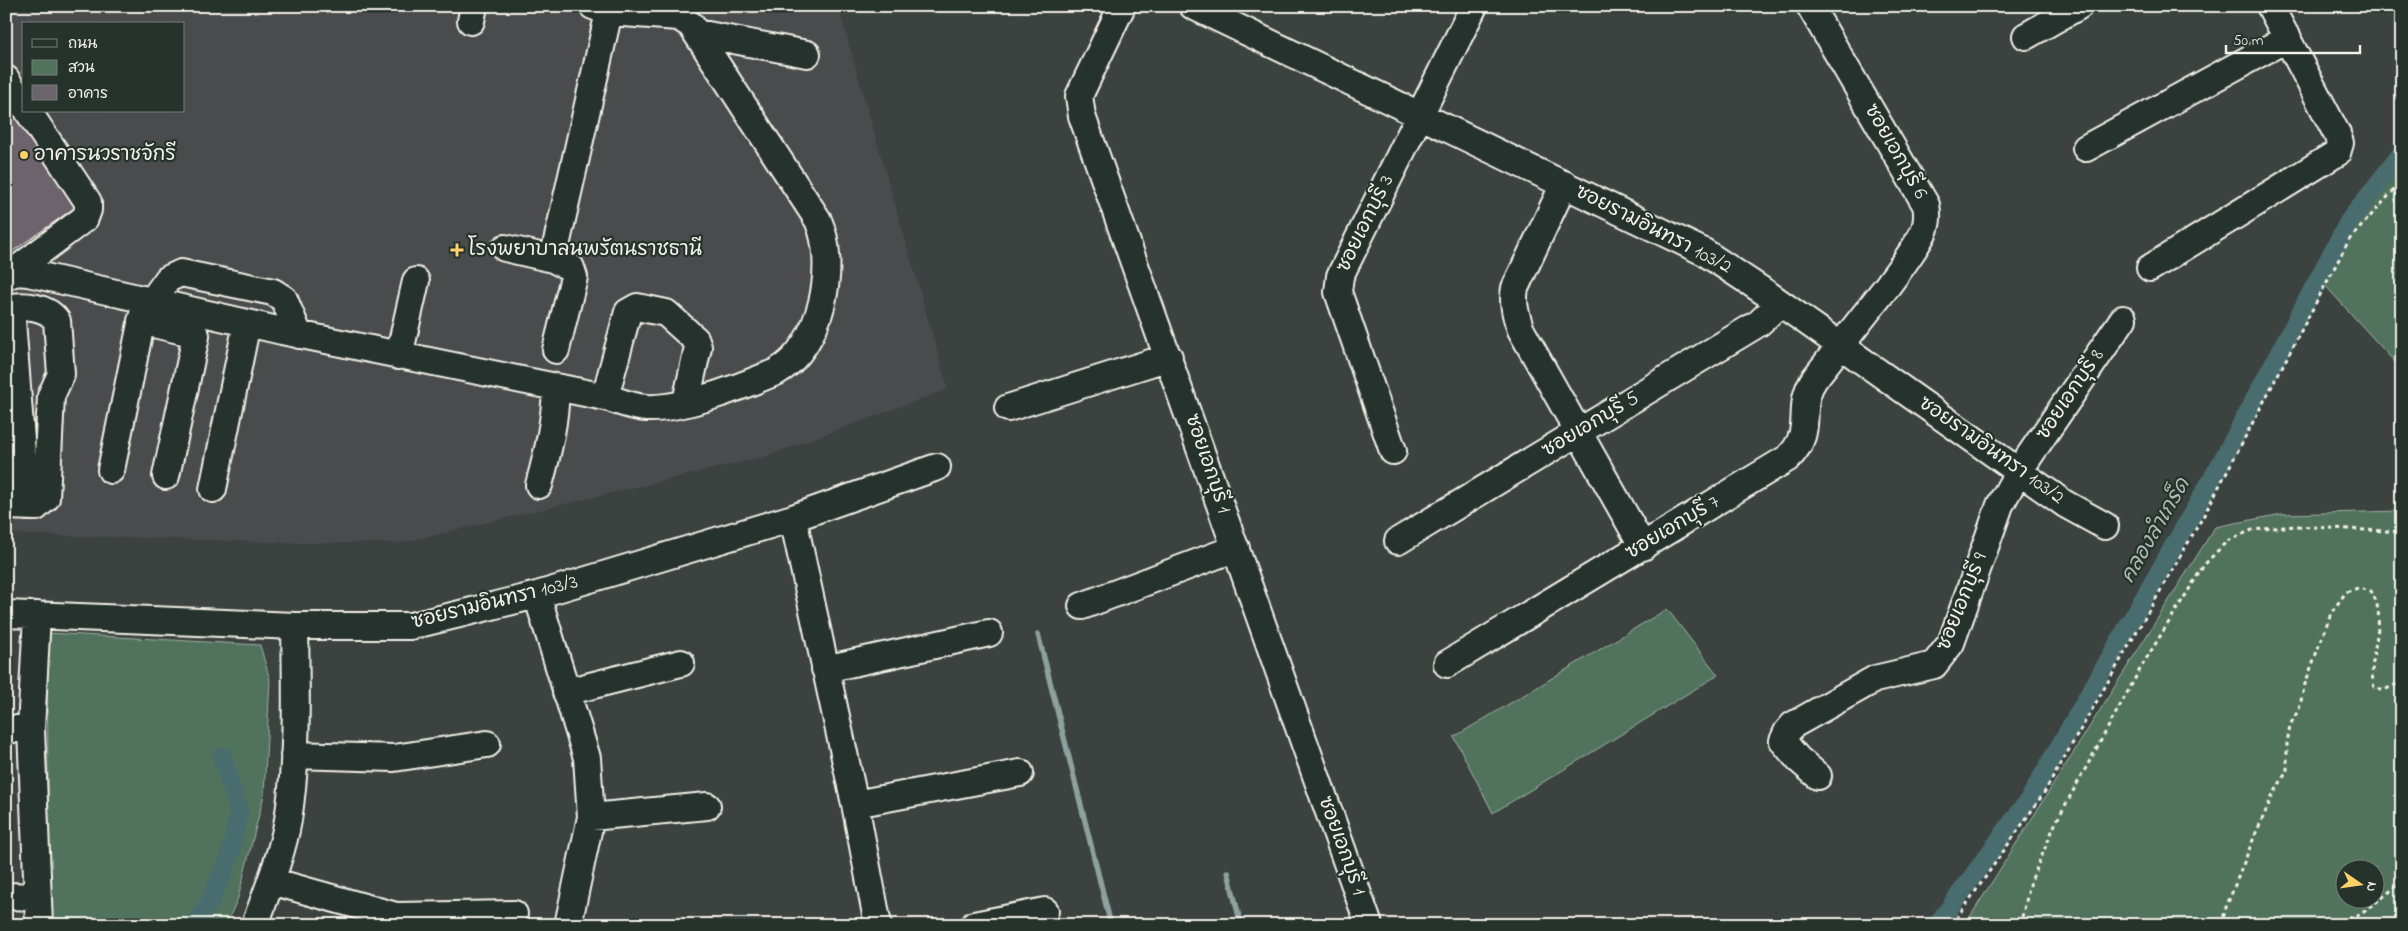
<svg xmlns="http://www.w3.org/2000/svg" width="2408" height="931" viewBox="0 0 2408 931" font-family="'Indie Flower','Playpen Sans Thai',sans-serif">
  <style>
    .built { fill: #4a4c4d; fill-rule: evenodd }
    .green { fill: #51735d; stroke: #a2b2a2; fill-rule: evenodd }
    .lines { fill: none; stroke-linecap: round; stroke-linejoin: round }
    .stream { stroke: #8da19f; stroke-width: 5.5 }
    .canal { stroke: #496c6e; stroke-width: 19 }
    .building { fill: #6c646c; stroke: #f4f1e8 }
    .minor-casing { stroke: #f4f1e8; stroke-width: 30 }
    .path { stroke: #f4f1e8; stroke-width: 3; stroke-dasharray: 4 4; stroke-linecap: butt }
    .minor { stroke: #26332d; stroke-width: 26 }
    .poi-dot { fill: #ffd166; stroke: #26332d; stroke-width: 2 }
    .labels { text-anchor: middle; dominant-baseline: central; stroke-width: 4.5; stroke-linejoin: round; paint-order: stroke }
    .street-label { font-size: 20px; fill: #f4f1e8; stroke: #26332d }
    .poi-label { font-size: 20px; fill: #f4f1e8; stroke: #26332d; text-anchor: start }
    .water-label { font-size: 21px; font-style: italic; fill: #b0bcb7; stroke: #26332d }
  </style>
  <rect width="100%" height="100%" fill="#3b4240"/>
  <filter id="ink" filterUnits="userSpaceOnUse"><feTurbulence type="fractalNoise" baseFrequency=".02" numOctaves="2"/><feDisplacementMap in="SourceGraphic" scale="10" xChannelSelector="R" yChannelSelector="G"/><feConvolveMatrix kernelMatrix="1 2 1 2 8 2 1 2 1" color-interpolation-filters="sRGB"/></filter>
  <g filter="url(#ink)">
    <path class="built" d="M6,6H838L948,389L767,456L401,543H305L6,534ZM24,24H184V111H24Z"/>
    <path class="green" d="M2402,166V370L2322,282L2357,220Z
      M2402,511V925H1965L2215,527L2282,514ZM2376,868V898H2346V868Z
      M1667,609L1718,675L1493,813L1454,737Z
      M47,633L260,645L270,680L264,795L238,898L226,925H49Z"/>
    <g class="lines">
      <path class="stream" d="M1038,634L1111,925
        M1228,872L1241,925"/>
      <path class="canal" d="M194,925L210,902L230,856L239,812L222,757
        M1937,925L2030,798L2220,465L2349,221L2402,153"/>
    </g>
    <path class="building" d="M6,103L77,206L6,256Z"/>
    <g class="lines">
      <defs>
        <path id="minor" d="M1122,6L1079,96L1082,116L1369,925
          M1193,6L1704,252L1769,295L2065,504L2105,526
          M471,21L474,6
          M697,33L807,54
          M2026,36L2079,6
          M6,79L24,106
          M2086,148L2288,38
          M1564,184L1515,288C1512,303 1516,316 1521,330L1643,547
          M505,248L553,259L609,12L593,6
          M553,259L571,268L574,277L556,350
          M2150,268L2337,153L2340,143L2337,134L2270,6
          M12,273L85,218L88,210V202L28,111
          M6,276L17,272L28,273L282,331L605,397C618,401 632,407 646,408C683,410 742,386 776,372C822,347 838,265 818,220L691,25L679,17L609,12
          M152,301L168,279L181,273L273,292L284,299L299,335
          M11,307L26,507
          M6,308C23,304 47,306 57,321L61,374L51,396L46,498L36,507L6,506
          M141,321L192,333L196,336L166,476
          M399,356L416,281
          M605,397L628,312L637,307L666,313L696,340L698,347L686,402
          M1008,408L1169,357
          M1393,451L1338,292L1340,276L1474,6
          M111,470L145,304
          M539,485C548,452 555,422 556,388
          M213,489L247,323
          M793,518L855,804L878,925
          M1398,541L1759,323L1780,303
          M537,595L587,758L591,817L568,925
          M1082,606L1236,548
          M6,614L295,626H411L537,595L793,518L937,467
          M37,615L31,729L39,925
          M1447,664L1788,458C1817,430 1794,407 1815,378C1839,347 1864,316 1888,285C1900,268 1915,250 1924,231C1928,222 1928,215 1926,205L1810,6
          M825,669L989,633
          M566,692L681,663
          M6,729H31
          M294,755L394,758L487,744
          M1818,776L1798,759L1783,741L1787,732L1793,725L1875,679L1934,665L1951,643L2000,505L2019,471L2123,319
          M855,804L1020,773
          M591,817L707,806
          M271,881L396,916L514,914
          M6,896L38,897
          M255,925C267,891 282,855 288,820C298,756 296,691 295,626
          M974,925L1045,911"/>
      </defs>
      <use href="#minor" class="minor-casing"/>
      <path class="path" d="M1952,925L2044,793L2204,515L2349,240L2402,181
        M2020,925L2031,881L2056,822L2143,664L2204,565L2227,541L2252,530L2295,526L2402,532
        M2222,925L2225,910L2255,835L2273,795L2287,771V743L2290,725L2299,709L2305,684L2331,613L2346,592L2358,588L2371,591C2390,621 2366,653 2374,687L2384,690L2397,684L2402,679
        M2325,925L2360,915L2402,882"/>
      <use href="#minor" class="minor"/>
    </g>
  </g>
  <g class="poi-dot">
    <circle cx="24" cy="155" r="5"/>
    <path d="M454.5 242.5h5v5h5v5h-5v5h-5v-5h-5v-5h5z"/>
  </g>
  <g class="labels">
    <g class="street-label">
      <text transform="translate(1895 152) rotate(60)">ซอยเอกบุรี 6</text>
      <text transform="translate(1366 224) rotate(-64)">ซอยเอกบุรี 3</text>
      <text transform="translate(1653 230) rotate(27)">ซอยรามอินทรา 103/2</text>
      <text transform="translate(2071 395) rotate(-56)">ซอยเอกบุรี 8</text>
      <text transform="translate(1591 425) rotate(-31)">ซอยเอกบุรี 5</text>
      <text transform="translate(1991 451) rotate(35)">ซอยรามอินทรา 103/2</text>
      <text transform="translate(1207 464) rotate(71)">ซอยเอกบุรี 1</text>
      <text transform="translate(1673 528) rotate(-31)">ซอยเอกบุรี 7</text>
      <text transform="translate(1963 602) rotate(-68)">ซอยเอกบุรี 9</text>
      <text transform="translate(495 603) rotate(-14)">ซอยรามอินทรา 103/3</text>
      <text transform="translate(1341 846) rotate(70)">ซอยเอกบุรี 1</text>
    </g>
    <g class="poi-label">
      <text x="34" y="155">อาคารนวราชจักรี</text>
      <text x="468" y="250">โรงพยาบาลนพรัตนราชธานี</text>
    </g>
    <g class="water-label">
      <text transform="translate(2156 531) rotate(-60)">คลองลำเกร็ด</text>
    </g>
  </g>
  <rect width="2408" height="931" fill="none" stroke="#26332d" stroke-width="25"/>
  <rect x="12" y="12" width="2383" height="906" fill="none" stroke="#f4f1e8" stroke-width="2" filter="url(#ink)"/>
  <rect x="22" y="22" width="162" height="90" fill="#26332d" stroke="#787f78"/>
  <rect x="32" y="39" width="25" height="8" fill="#26332d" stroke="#787f78"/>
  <text x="68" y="48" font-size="15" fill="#f4f1e8">ถนน</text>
  <rect x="32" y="60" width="25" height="15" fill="#51735d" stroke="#787f78"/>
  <text x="68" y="72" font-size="15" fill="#f4f1e8">สวน</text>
  <rect x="32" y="85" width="25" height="15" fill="#6c646c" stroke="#787f78"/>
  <text x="68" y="98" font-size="15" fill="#f4f1e8">อาคาร</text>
  <g transform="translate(2360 884) rotate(103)"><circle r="24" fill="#26332d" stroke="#787f78"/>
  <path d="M0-4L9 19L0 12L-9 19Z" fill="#ffd166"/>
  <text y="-8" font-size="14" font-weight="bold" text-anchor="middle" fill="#f4f1e8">N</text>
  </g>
  <path d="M2226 45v8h134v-8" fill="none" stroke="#f4f1e8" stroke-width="2.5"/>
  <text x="2233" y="45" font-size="15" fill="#f4f1e8" stroke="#26332d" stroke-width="4" paint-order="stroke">50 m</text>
</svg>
